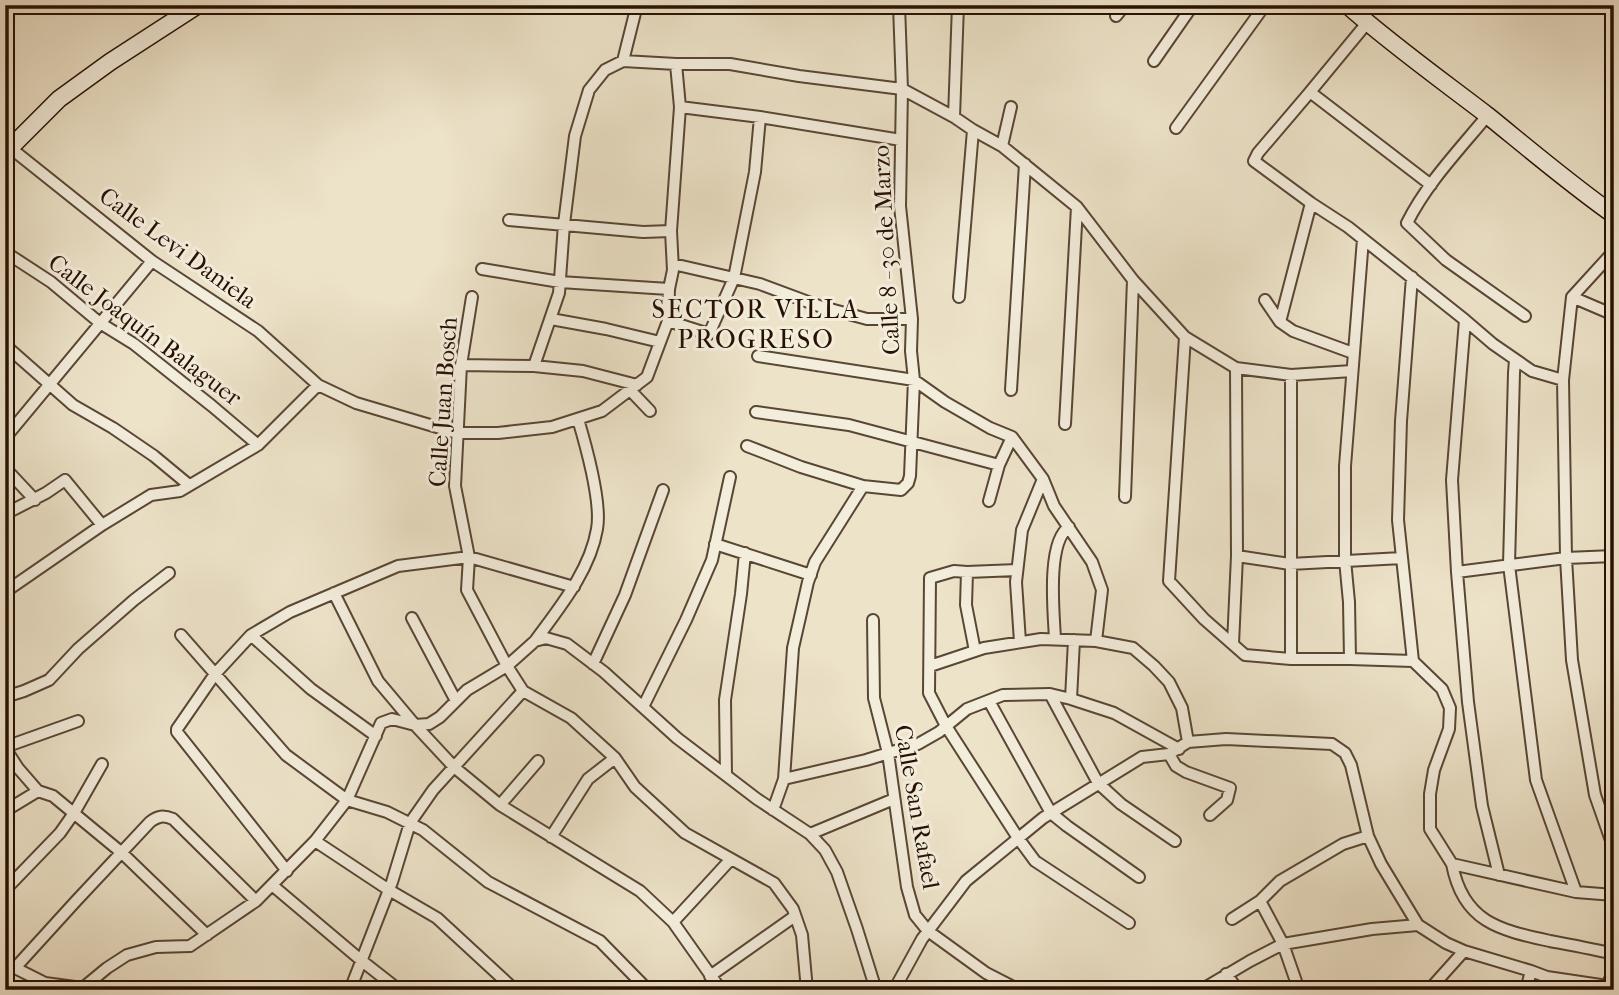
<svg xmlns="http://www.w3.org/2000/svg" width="1619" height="995" viewBox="0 0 1619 995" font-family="'IM FELL French Canon',serif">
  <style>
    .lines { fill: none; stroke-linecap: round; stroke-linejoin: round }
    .street-casing { stroke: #594635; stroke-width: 14 }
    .secondary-casing { stroke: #281104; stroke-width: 19 }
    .street { stroke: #f3eddc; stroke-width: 10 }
    .secondary { stroke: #f3eddc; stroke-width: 16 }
    .labels { text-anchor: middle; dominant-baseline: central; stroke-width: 6; stroke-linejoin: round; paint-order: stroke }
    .street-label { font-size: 24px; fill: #281104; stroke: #f3eddc }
    .neighbourhood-label { font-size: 26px; letter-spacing: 2px; fill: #281104; stroke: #f3eddc }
  </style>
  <rect width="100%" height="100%" fill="#ede3c9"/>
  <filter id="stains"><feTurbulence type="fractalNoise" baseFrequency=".00286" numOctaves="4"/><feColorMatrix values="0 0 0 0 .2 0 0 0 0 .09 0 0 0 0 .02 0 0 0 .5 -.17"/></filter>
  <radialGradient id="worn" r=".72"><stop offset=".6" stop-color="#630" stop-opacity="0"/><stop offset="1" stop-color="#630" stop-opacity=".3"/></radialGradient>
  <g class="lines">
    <defs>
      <path id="street" d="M1116,16L1125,5
        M1367,23L1310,92L1431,185
        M623,61L637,5
        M1154,61L1193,5
        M1310,92L1258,153L1254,161L1311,203L1348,227L1465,320L1452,480L1457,572L1468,702L1482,806L1499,875
        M680,107L760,117L901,140
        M1487,116C1459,150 1427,183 1407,223L1446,260L1525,316
        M954,117L958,5
        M1176,128L1265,5
        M8,146L152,261L258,331L318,385L356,403L457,433H498L552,427L602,411L647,377L668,321L669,289L673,270L671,231L680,107L676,64
        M1002,146L1011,107
        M509,220L643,232L671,231
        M1614,251L1572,297L1614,315
        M5,252L51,282L100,323L134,344L212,406L258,445
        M673,264L760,284L819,306L867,319H912
        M482,269L560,282L669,289
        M1412,277L1401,421L1398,520L1413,661L1442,689L1450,708L1449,729L1434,770L1430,794V829L1452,864L1576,892L1614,895
        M472,297L461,365L455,486L469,557L467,590L507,666L523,691L571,718L615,758L635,787L685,833L774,883L793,909L802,935L807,990
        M959,297L973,130
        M1572,297L1563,380L1566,558L1572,660L1595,795L1614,849
        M1265,300L1280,322L1293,331L1353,353
        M551,319L606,329L660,342
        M1465,320L1493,344L1532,371L1563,380
        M668,321L709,334L734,278L755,172L760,117
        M1280,322L1311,203
        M1185,337L1169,581L1204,619L1245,655L1291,659H1350L1413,661
        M5,345L73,405L113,428L154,456L189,485
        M758,356L914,380L945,402L990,428L1012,437L1043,479L1054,506L1092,562L1102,590L1096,641
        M1515,360L1514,373L1509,565L1536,780L1576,892
        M461,365L534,366L583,371L637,385
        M534,366L559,293L564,224L575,136L589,90L605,70L623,61L676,64H730L799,76L902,89L954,117L973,130L1002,146L1077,207L1133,280L1185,337L1236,368L1291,375L1352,371
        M1291,375V659
        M630,390L650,411
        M1011,390L1025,164
        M756,412L849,425L999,465
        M1065,424L1077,207
        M5,438L152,261
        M747,446L801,467L863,486L901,490L908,483L910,476L914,380L911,351L912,319L900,206L902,89L899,5
        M5,468L35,500
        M1125,497L1133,280
        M989,501L999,465L1012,437
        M5,514L46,493L65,480L102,525
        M715,544L811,575
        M1237,556L1290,564L1402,558
        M1017,570L967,572L954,571L930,578L929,693L946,726L1018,838L1035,861L1129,923
        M967,572L966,605L975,651
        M1457,572L1566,558L1614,556
        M5,592L102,525L151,495L180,491L258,445L318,385
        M334,593L378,681L415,725L454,767L500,805L640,891L673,922L721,990
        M412,618L456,701
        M873,620L874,698L888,753L907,887L915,915L928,931L986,973L1019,990
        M181,635L286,755L347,800L387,812L423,830L488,882L600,941L648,990
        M251,635L311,689L376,736
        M1055,639C1054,615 1046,542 1069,527
        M535,641C559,608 590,571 597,529C602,502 586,446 578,419
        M1020,642L1016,582L1022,530L1043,479
        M1233,644L1237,556L1236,368
        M1350,659L1349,602L1345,560V466L1363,239
        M593,664L625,595L663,490
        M930,666L984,648L1041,639L1096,641L1133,648L1154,666L1169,682L1182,708L1188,742
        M1050,694L1098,783L1121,804L1175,841
        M5,697L24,691L49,680L78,649L134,600L169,573
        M1071,699L1074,640
        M989,701L1051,813L1067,826L1139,877
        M643,707L686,620L712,560L730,477
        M5,747L78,721
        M5,748L18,768L38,791L53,796L122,853L207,935
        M1169,754L1176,766L1186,772L1230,788L1227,800L1210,815
        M726,775L725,700L741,594L745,553
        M784,779L866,760L918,744L939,732L967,709L1003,695L1050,694L1071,699L1114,713L1179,749
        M500,805L538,761
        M773,810L784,779L793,648L808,582L815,562L863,486
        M5,811L38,791
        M810,834L894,799
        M551,837L588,779L615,758
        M315,841L389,890L437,918L515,990
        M1452,864C1463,922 1499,930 1550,941C1571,945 1593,949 1614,954
        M287,871L177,732V729L215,674L251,635L290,612L398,566L469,557L574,587
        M272,885L362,961L399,990
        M5,890L60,833L74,813L102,764
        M1260,901L1283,944L1299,990
        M1232,919L1260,901L1280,881L1343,844L1368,836
        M673,922L731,859
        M5,960L15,968L45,983L90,989
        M15,968L76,901L150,822C158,816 163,815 173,819L256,901
        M1226,974L1238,990
        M710,976L795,916
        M1607,986L1614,970
        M84,987L107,968L127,955L156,947L190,946L256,901L315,841L347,800L381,723L392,719L415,725L429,724L440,717L467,690L507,666L535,641L546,638L567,644L604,672L677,738L757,799L810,834L825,850L837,872L857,929L876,990
        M350,990L392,882L410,823L433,790L523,691
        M894,990L922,939L966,881L1043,818L1142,757L1169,754L1188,742L1226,739L1332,744L1345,753L1351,765L1368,836L1381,864L1418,925L1446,943L1464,951L1531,971L1547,977L1614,987
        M1201,990L1250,961L1283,944L1372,929L1418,925
        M1429,990L1464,951
        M1526,990L1531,971"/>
      <path id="secondary" d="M1347,5C1391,44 1440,79 1487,115C1529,149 1570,184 1614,215
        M5,153L59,99L110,62L198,5"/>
    </defs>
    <use href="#street" class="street-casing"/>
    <use href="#secondary" class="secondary-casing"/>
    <use href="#street" class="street"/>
    <use href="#secondary" class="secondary"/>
  </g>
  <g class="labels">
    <g class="street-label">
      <text transform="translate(178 248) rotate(36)">Calle Levi Daniela</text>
      <text transform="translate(886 250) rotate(-93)">Calle 8 - 30 de Marzo</text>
      <text transform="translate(145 330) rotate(37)">Calle Joaquín Balaguer</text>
      <text transform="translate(443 402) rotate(-86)">Calle Juan Bosch</text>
      <text transform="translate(917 807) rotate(80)">Calle San Rafael</text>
    </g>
    <g class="neighbourhood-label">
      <text x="756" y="309">SECTOR VILLA<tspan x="756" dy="30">PROGRESO</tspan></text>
    </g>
  </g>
  <rect width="1619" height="995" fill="none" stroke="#ede3c9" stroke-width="28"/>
  <rect x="7" y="7" width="1605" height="981" fill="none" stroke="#281104" stroke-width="3.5"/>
  <rect x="14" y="14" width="1591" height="967" fill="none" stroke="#281104" stroke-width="2"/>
  <rect width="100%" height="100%" filter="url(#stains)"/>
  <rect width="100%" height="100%" fill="url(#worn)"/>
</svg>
